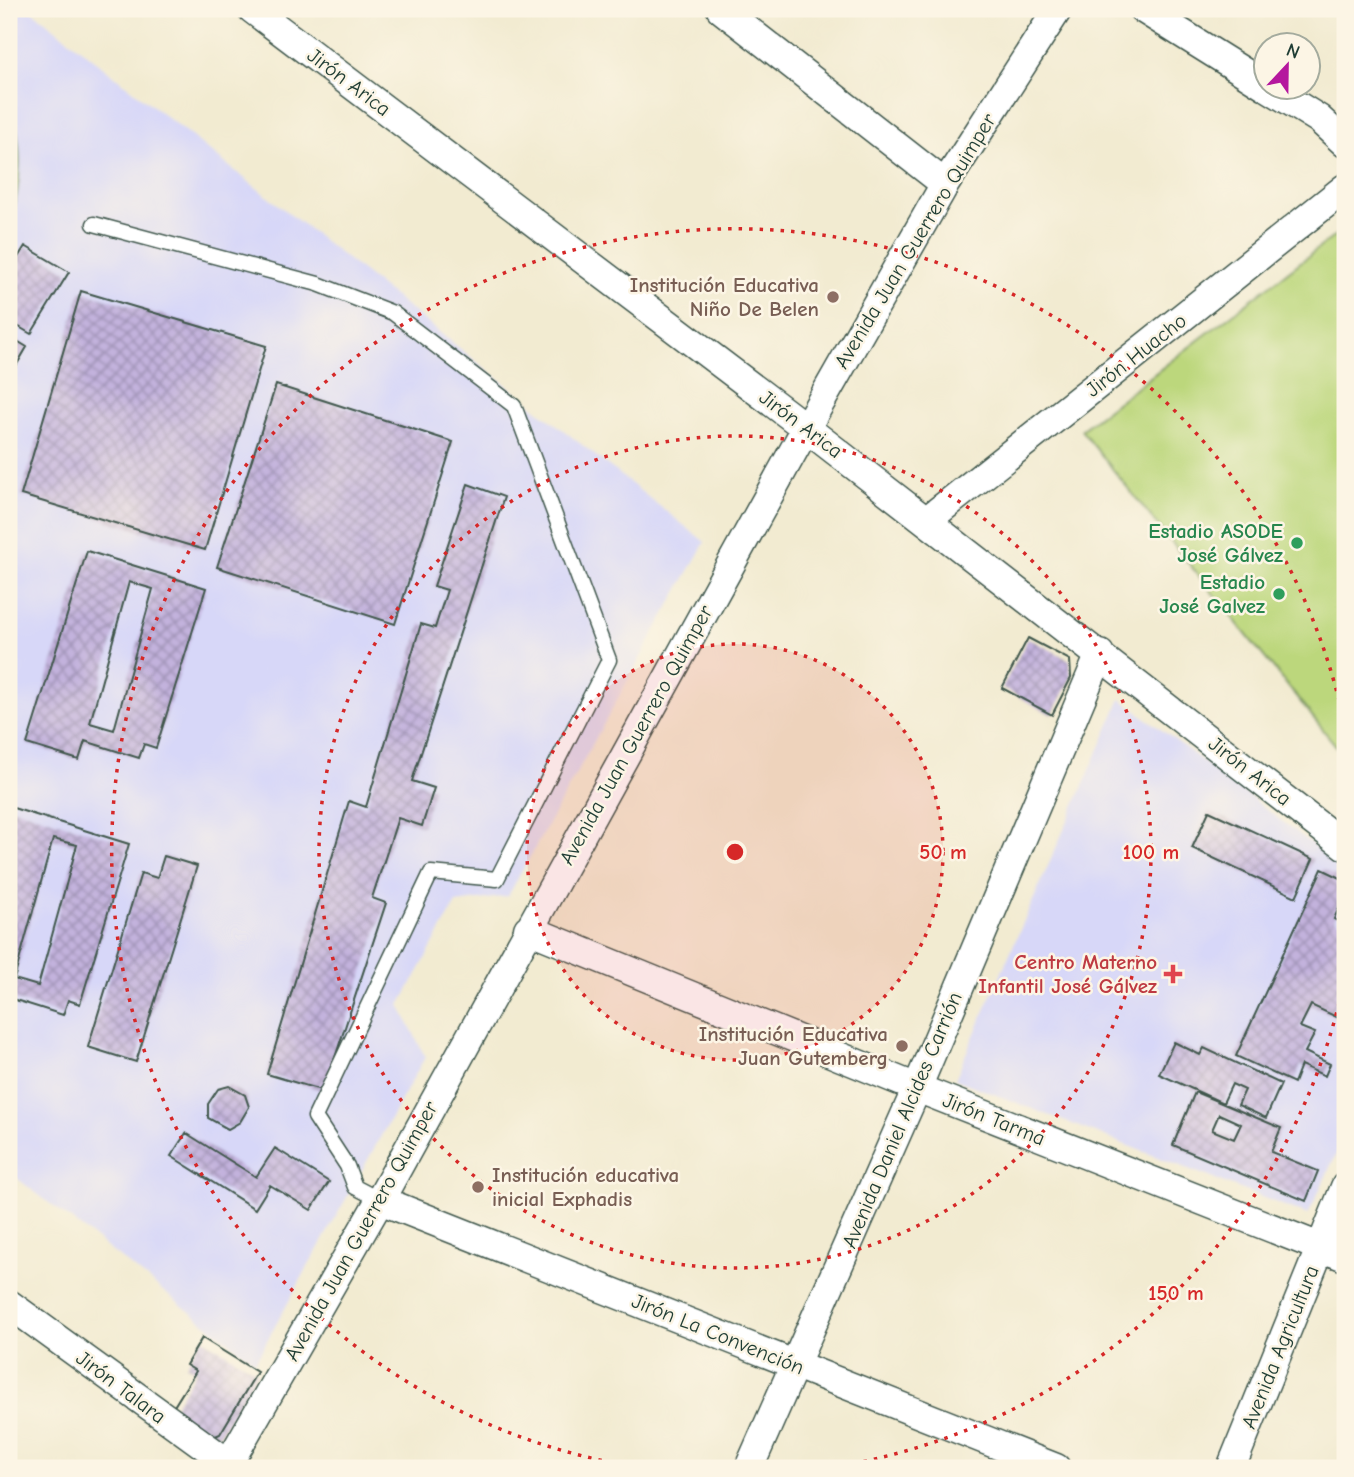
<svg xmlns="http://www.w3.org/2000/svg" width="1354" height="1477" viewBox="0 0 1354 1477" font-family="'Comic Neue',sans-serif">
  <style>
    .built { fill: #d7d7f8 }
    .garden { fill: #bcd77c; stroke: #6e8a58; stroke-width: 2 }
    .building { fill: url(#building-cross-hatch); fill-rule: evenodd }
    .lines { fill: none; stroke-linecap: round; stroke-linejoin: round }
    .service-casing { stroke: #3f574c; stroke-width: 17 }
    .minor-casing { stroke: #3f574c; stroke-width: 31 }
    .service { stroke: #fff; stroke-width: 14 }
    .minor { stroke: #fff; stroke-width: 28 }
    .ring { fill: none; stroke: #d62828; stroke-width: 3.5; stroke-dasharray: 3.5 7 }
    .education-dot { fill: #8d6e63; stroke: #fcf5e5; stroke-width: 2.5 }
    .leisure-dot { fill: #2e9e5b; stroke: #fcf5e5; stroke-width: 2.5 }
    .health-dot { fill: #e0444e; stroke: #fcf5e5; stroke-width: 2.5 }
    .labels { text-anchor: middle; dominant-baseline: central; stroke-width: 5; stroke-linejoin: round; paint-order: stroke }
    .street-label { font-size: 21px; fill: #1f3d34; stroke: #fcf5e5 }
    .education-label { font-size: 21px; font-weight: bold; fill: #785e54; stroke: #fcf5e5; text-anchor: end }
    .leisure-label { font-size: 21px; font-weight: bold; fill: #27864d; stroke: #fcf5e5; text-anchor: end }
    .health-label { font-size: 21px; font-weight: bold; fill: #be3a42; stroke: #fcf5e5; text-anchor: end }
    .centre { fill: #d62828; stroke: #fcf5e5; stroke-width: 3.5 }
    .ring-label { font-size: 21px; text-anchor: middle; font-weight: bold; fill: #d62828; stroke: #fcf5e5; stroke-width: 5; stroke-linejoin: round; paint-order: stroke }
  </style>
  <defs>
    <pattern id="building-cross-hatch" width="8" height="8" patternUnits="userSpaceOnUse" patternTransform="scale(1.75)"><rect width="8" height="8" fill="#c3b2dd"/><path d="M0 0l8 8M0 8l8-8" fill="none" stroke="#9e92b4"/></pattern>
  </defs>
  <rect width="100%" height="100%" fill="#fcf5e5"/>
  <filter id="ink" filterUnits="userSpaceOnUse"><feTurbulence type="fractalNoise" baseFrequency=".0143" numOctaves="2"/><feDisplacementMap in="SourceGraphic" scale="14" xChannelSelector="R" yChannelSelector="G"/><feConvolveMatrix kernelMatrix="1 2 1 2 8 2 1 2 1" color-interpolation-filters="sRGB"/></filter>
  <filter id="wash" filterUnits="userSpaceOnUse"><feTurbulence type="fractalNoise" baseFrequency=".00686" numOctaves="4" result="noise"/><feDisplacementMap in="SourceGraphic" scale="28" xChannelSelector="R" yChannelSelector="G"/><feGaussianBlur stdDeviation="1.57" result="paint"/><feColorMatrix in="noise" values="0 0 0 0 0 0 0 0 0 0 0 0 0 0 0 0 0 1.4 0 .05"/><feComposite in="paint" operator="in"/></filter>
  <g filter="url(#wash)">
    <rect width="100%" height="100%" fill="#f2ebd1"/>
    <path class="built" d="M9,9H30L705,542L508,896L456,903L400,1005L425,1057L255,1362L9,1172Z
      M1121,699L1345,869V1135L1308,1215L955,1079Z"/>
    <path class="garden" d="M9,105C25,145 22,185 9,225Z
      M1345,228V757L1081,430Z"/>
    <g id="blocks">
      <path class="building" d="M25,246L69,272L31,334L9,321V272Z
        M81,291L266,346L205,550L21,495Z
        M9,336L27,347L9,378Z
        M276,385L453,442L395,624L217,567Z
        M468,484L504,497L412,781L434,788L422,826L398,818L372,898L386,903L324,1091L267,1074L349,801L366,807L421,624L435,628L447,590L434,586Z
        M87,551L206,588L156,748L144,744L139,758L85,741L79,760L27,744ZM129,582L153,589L114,730L90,723Z
        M1028,638L1070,660L1071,678L1052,715L1002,688Z
        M10,807L129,844L80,1004L68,1000L63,1015L9,998ZM53,839L77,845L38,986L14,979Z
        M1209,811L1313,859L1296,897L1192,848Z
        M164,856L197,866L136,1062L88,1047L141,873L157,878Z
        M1322,869L1345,880V894L1334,919L1345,925V1021L1311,1005L1300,1027L1315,1033L1305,1052L1330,1064L1325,1076L1301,1065L1294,1083L1236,1056Z
        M1174,1042L1200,1055L1204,1048L1281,1084L1266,1118L1238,1105L1245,1090L1232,1084L1223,1103L1159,1074Z
        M229,1086L245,1095L249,1107L240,1122L228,1129L208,1118V1104L218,1089Z
        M1195,1092L1281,1128L1271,1152L1318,1171L1306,1201L1173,1145ZM1219,1114L1241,1124L1234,1139L1212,1130Z
        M186,1133L256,1177L275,1148L329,1182L311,1210L270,1185L255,1209L171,1156Z
        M202,1338L257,1372L220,1434L207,1440L168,1416L196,1371L186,1365Z"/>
    </g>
  </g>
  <g filter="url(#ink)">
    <use href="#blocks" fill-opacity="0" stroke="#3f574c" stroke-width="2"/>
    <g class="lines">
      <defs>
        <path id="service" d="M94,224L318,284L393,313L514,406L609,660L497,879L431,873L315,1117L347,1166L355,1187L380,1200"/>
        <path id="minor" d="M252,9L806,428L1345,846
          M721,9L945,184
          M1143,9L1266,86
          M1269,88L1319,119L1345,143
          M926,521L1345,188
          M528,929L917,1088L1345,1257
          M380,1200L1056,1468
          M9,1304L235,1468
          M226,1468L380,1200L806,428L945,184L1058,9
          M749,1468L917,1088L1100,654
          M1231,1468L1345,1187"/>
      </defs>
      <use href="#service" class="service-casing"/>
      <use href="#minor" class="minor-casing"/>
      <use href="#service" class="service"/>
      <use href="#minor" class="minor"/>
    </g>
  </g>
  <circle cx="735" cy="852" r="208" fill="#d62828" fill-opacity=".12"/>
  <g class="ring">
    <circle cx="735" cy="852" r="208"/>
    <circle cx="735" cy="852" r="416"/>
    <path d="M1344 982A623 623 0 0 1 827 1468M643 1468A623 623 0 1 1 1344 722"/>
  </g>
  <g class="education-dot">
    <circle cx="833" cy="297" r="7"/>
    <circle cx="902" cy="1046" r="7"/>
    <circle cx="478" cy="1187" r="7"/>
  </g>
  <g class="leisure-dot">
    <circle cx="1297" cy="543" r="7"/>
    <circle cx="1279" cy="594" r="7"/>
  </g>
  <path class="health-dot" d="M1169.5 963.5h7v7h7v7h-7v7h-7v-7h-7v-7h7z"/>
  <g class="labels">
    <g class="street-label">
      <text transform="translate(349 82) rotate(37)">Jirón Arica</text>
      <text transform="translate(915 241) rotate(-59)">Avenida Juan Guerrero Quimper</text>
      <text transform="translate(1136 355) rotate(-38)">Jirón Huacho</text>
      <text transform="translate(801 424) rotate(37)">Jirón Arica</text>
      <text transform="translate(636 735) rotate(-61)">Avenida Juan Guerrero Quimper</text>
      <text transform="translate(1250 771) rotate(38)">Jirón Arica</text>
      <text transform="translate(994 1119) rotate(22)">Jirón Tarma</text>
      <text transform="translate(902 1120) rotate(-67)">Avenida Daniel Alcides Carrión</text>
      <text transform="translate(361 1231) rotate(-61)">Avenida Juan Guerrero Quimper</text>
      <text transform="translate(718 1334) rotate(22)">Jirón La Convención</text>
      <text transform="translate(1280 1347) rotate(-68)">Avenida Agricultura</text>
      <text transform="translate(121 1387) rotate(37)">Jirón Talara</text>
    </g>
    <g class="education-label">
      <text x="819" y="285">Institución Educativa<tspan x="819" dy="24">Niño De Belen</tspan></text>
      <text x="888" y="1034">Institución Educativa<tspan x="888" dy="24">Juan Gutemberg</tspan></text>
      <text x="492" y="1175" text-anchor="start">Institución educativa<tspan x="492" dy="24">inicial Exphadis</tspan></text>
    </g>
    <g class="leisure-label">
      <text x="1283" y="531">Estadio ASODE<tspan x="1283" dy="24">José Gálvez</tspan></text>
      <text x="1265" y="582">Estadio<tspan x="1265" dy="24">José Galvez</tspan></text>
    </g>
    <g class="health-label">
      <text x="1157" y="962">Centro Materno<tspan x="1157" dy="24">Infantil José Gálvez</tspan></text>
    </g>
  </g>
  <circle cx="735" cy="852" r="10" class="centre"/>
  <g class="ring-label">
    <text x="943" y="859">50 m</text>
    <text x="1151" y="859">100 m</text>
    <text x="1176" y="1300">150 m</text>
  </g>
  <rect width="1354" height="1477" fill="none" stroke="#fcf5e5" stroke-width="35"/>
  <g transform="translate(1287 66) rotate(22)"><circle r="33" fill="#fcf5e5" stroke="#a4ab9e" stroke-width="2"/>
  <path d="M0-5L12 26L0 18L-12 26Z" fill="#b5179e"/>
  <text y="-10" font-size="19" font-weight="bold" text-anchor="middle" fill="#1f3d34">N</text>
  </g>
</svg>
